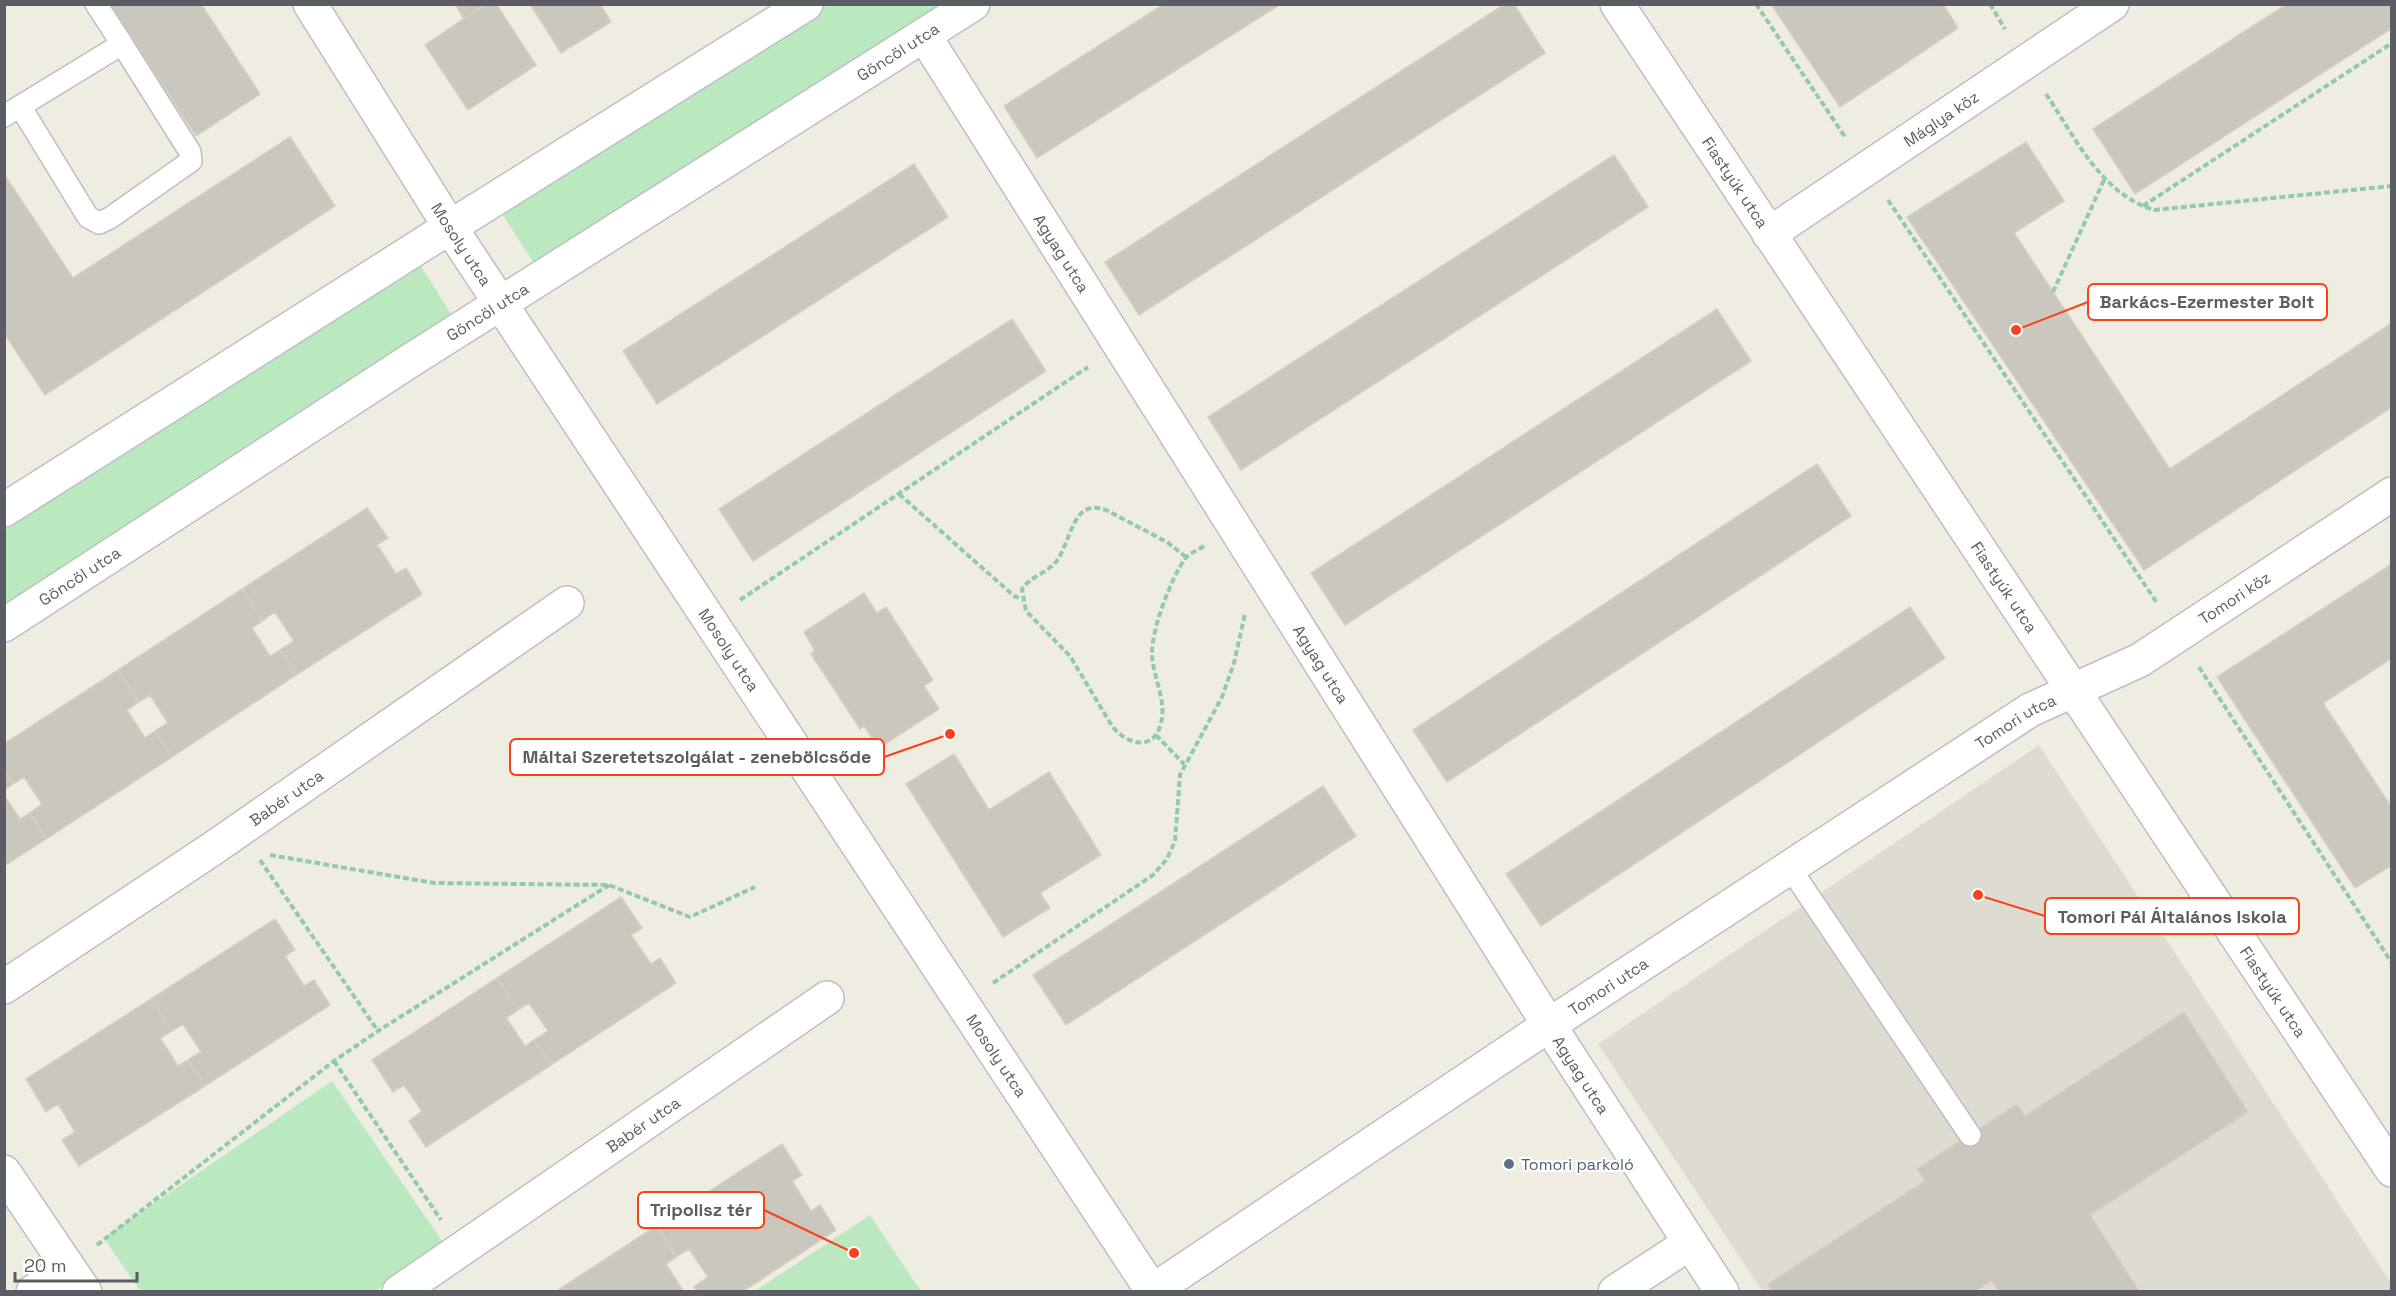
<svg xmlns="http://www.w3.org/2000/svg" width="2396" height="1296" viewBox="0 0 2396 1296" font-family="'Space Grotesk',sans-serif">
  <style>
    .education { fill: #dedcd0 }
    .green { fill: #bae9bf }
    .building { fill: #cac7be; stroke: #d4cfbf; stroke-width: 1.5 }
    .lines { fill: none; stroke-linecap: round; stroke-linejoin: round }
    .lane-casing { stroke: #bcbec4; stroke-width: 24 }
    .street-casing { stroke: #bcbec4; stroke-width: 36 }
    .secondary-casing { stroke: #bcbfc7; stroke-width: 36 }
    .path { stroke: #93caa8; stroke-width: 4; stroke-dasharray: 6 3; stroke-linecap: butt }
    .lane { stroke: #fff; stroke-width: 21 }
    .street { stroke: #fff; stroke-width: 33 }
    .secondary { stroke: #fff; stroke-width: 33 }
    .service-dot { fill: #5c6f8a; stroke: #fff; stroke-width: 2 }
    .labels { text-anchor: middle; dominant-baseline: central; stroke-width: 4.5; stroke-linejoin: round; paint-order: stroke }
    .street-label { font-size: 16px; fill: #5a5d64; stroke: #fff }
    .service-label { font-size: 16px; fill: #4e5e75; stroke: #fff; text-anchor: start }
    .leader { fill: none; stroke: #fb411a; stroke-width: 2 }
    .callout-dot { fill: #fb411a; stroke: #fff; stroke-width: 2 }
    .callout { fill: #fff; stroke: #fb411a; stroke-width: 2 }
    .callout-label { font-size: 18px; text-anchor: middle; font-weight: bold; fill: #5a5d64 }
  </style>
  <rect width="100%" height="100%" fill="#efede1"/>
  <path class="education" d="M2039,745L2391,1283V1291H1762L1598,1044Z"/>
  <path class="green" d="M827,5H943L535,265L501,212Z
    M421,266L453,317L5,610V530Z
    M332,1081L444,1244L375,1291L141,1292L104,1238Z
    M870,1215L921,1291H755Z"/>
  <path class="building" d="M110,4H201L260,94L196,136Z
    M455,4H486L464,19Z
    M486,4H496L536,65L468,110L425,45Z
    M530,4H600L611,22L561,53Z
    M1164,4H1281L1037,158L1004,106Z
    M1505,4H1514L1545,53L1139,315L1105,262Z
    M1771,4H1943L1958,28L1840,107Z
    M2287,4H2392V28L2135,194L2093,129Z
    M290,137L335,206L45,395L4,333V174L73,278Z
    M2026,142L2064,201L2014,233L2170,469L2392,323V407L2144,570L1907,217Z
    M1614,155L1648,207L1241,470L1208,417Z
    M914,164L948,217L657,404L623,351Z
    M1717,309L1751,361L1345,625L1311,573Z
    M1012,319L1046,371L753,561L719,509Z
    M1817,464L1851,516L1447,782L1413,730Z
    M367,508L388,538L377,545L396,574L406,568L422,594L296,675L280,650L294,641L275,612L262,621L242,589Z
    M2392,564V658L2323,703L2392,808V865L2355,888L2217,677Z
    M242,589L262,621L252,628L270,656L280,650L296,675L172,757L155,731L168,723L150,695L139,702L118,670Z
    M864,593L877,613L886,607L933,680L924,686L939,709L879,748L864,726L860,729L811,654L815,651L804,632Z
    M1910,607L1945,658L1541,926L1506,874Z
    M118,670L139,702L127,710L145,738L155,731L172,757L46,839L30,813L42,804L24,777L13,784L4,770V744Z
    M954,754L989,810L1049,772L1101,855L1040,893L1050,908L1003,937L906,784Z
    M4,770L13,784L4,790Z
    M1323,786L1356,836L1066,1025L1033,975Z
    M4,795L20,819L30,813L46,839L4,866Z
    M621,897L642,928L631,935L651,964L660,958L676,983L551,1065L534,1040L548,1031L529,1003L518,1010L497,978Z
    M275,919L295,950L285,956L304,986L314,980L330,1005L205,1086L188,1060L201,1052L183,1024L172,1031L151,999Z
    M497,978L518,1010L506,1018L525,1046L534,1040L551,1065L426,1147L409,1121L422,1111L404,1085L393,1092L372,1060Z
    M151,999L172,1031L160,1038L178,1066L188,1060L205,1086L79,1166L62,1140L75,1132L58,1104L46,1112L26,1079Z
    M2184,1012L2248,1112L2090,1215L2140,1292H1999L1992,1280L1974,1292H1773L1768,1284L1925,1181L1917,1169L2017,1104L2025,1116Z
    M782,1144L802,1175L792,1181L811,1211L820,1205L836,1230L742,1292H698L694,1287L708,1277L689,1249L676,1257L656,1226Z
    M656,1226L676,1257L666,1264L684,1292H555Z"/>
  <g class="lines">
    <defs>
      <path id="lane" d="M20,106L88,217L99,223L110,218L191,161L190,152L122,44
        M4,116L122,44L96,4
        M1790,868L1970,1135"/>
      <g id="street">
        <path id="s1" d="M310,4L450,227L1153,1292"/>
        <path id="s2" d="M1617,4L2392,1170"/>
        <path id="s3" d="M924,35L1549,1025L1722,1292"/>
        <path id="s4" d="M1769,234L2112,4"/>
        <path id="s5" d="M4,987L212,849L567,603"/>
        <path d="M4,1172L85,1292"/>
        <path d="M33,1292L68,1267"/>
        <path id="s6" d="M399,1292L827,998"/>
        <path id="s7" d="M1151,1292L1549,1025L2030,710L2140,660L2392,494"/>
        <path d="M1615,1292L1690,1243"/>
      </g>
      <g id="secondary">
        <path d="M4,510L450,227L806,4"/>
        <path id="s8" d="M4,625L408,362L973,4"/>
      </g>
    </defs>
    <use href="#lane" class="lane-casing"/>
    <use href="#street" class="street-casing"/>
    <use href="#secondary" class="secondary-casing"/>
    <path class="path" d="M1756,4L1845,137
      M1990,4L2005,29
      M2046,94C2075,137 2101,194 2154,210L2392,186
      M1888,200L2157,603
      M2143,206L2392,43
      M2053,292L2104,180
      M899,494L1014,596L1023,599
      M1186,557L1167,542L1106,510C1071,497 1072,543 1055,563C1045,574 1031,576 1022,589L1026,611L1070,656L1112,726C1126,744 1154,753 1161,723C1167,701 1153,677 1152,655C1151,631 1171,578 1185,559C1189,553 1198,550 1204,546
      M740,600L1088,367
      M2199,667L2392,963
      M1156,735L1184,764
      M270,855L434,883L609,885L690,917L755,887
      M260,860L378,1031
      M993,983L1153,875L1167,859L1175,841L1180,775L1222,697L1234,663L1245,614
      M334,1061L441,1220
      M97,1245L334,1061L378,1031L609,885"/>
    <use href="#lane" class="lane"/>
    <use href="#street" class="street"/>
    <use href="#secondary" class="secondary"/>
  </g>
  <circle class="service-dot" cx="1509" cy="1164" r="6"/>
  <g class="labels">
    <g class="street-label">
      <text stroke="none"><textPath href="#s8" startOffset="1062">Göncöl utca</textPath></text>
      <text stroke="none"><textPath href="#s4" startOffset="207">Máglya köz</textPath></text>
      <text stroke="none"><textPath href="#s2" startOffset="214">Fiastyúk utca</textPath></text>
      <text stroke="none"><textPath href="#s1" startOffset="284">Mosoly utca</textPath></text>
      <text stroke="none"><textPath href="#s3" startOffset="258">Agyag utca</textPath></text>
      <text stroke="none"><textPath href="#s8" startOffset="576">Göncöl utca</textPath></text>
      <text stroke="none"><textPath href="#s8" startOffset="90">Göncöl utca</textPath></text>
      <text stroke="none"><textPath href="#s2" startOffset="700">Fiastyúk utca</textPath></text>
      <text stroke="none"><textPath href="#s7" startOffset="1288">Tomori köz</textPath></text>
      <text stroke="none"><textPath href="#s1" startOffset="770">Mosoly utca</textPath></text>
      <text stroke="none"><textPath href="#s3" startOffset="744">Agyag utca</textPath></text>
      <text stroke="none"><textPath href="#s7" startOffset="1036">Tomori utca</textPath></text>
      <text stroke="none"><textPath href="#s5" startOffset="340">Babér utca</textPath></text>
      <text stroke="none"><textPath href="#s7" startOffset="550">Tomori utca</textPath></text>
      <text stroke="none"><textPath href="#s2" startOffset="1186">Fiastyúk utca</textPath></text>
      <text stroke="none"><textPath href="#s1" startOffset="1256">Mosoly utca</textPath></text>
      <text stroke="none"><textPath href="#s3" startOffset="1230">Agyag utca</textPath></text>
      <text stroke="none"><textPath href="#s6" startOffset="296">Babér utca</textPath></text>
    </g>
    <g class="service-label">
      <text x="1521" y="1164">Tomori parkoló</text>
    </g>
  </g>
  <path class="leader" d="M2016 330L2088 302M950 734L884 757M1978 895L2045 916M854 1253L764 1210"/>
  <g class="callout-dot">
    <circle cx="2016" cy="330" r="6"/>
    <circle cx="950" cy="734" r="6"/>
    <circle cx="1978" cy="895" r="6"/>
    <circle cx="854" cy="1253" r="6"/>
  </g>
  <g class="callout">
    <rect x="2088" y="284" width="239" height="36" rx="6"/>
    <rect x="510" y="739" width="374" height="36" rx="6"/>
    <rect x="2045" y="898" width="254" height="36" rx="6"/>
    <rect x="638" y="1192" width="126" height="36" rx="6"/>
  </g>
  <g class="callout-label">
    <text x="2207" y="308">Barkács-Ezermester Bolt</text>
    <text x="697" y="763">Máltai Szeretetszolgálat - zenebölcsőde</text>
    <text x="2172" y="923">Tomori Pál Általános Iskola</text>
    <text x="701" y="1216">Tripolisz tér</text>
  </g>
  <rect width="2396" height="1296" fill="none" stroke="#5a5d64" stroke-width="12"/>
  <path d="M15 1272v9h122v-9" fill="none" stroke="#5a5d64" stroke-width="3"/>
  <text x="24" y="1272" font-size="18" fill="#5a5d64" stroke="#ffffff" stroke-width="4.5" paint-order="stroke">20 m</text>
</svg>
